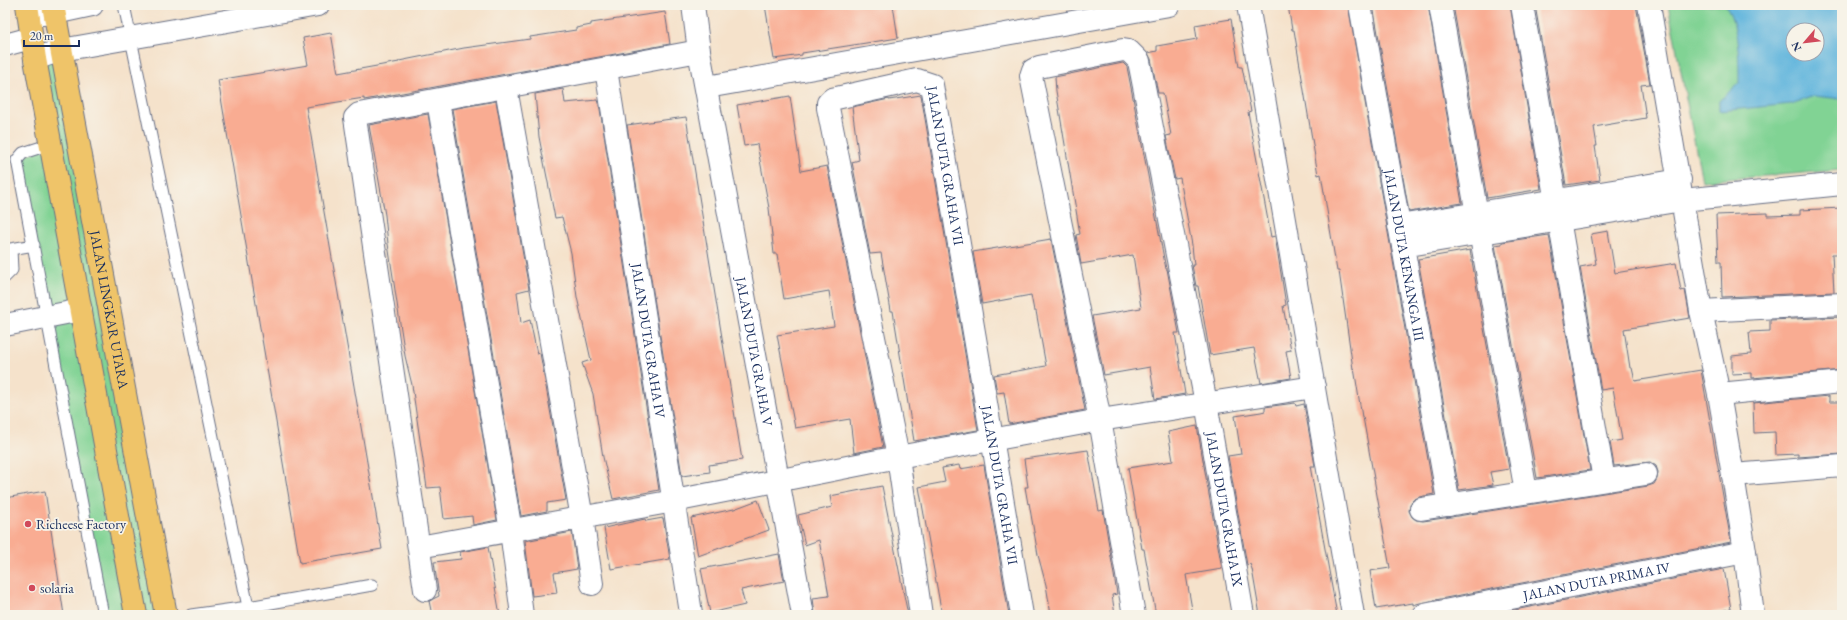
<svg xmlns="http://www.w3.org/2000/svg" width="1847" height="620" viewBox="0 0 1847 620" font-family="'EB Garamond',serif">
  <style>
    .green { fill: #81d394; stroke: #4e8179; fill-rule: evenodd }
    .water { fill: #61b5dd; stroke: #3e729e; fill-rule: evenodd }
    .building { fill: #f9ac92 }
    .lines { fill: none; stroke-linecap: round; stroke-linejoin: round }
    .service-casing { stroke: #676e84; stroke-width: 13 }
    .minor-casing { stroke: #676e84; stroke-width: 24 }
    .primary-casing { stroke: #676e84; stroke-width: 24 }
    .service { stroke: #fff; stroke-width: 11 }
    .minor { stroke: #fff; stroke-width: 22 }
    .primary { stroke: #efc469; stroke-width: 22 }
    .poi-dot { fill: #d1495b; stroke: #f7f3e8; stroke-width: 1.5 }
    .labels { text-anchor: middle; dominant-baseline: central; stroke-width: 3.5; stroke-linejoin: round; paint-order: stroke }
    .street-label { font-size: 14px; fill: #1b2f5e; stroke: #f7f3e8 }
    .poi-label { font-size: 14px; fill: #1b2f5e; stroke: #f7f3e8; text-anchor: start }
  </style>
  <rect width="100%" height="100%" fill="#f7f3e8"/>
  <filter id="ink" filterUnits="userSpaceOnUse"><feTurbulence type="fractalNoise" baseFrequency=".025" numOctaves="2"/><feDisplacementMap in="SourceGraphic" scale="8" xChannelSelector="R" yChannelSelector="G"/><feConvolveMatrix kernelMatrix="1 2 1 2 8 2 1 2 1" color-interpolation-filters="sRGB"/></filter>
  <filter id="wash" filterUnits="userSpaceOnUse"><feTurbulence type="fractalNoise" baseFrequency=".012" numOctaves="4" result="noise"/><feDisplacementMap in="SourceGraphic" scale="16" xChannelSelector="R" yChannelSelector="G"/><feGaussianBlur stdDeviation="0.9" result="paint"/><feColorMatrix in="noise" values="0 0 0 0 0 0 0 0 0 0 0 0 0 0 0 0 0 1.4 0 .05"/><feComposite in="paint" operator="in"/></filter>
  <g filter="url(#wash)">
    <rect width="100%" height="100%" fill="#f5e2cb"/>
    <path class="green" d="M1668,5H1842V170L1702,181ZM1793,30H1817V54H1793Z
      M61,50L164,615H103L17,160L51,144L35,59Z"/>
    <path class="water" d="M1726,5H1842V99L1814,96L1791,104L1719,111V101L1739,83C1739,55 1739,30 1726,5ZM1793,30H1817V54H1793Z"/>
    <g id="blocks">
      <path class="building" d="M765,5H893L898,38L802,53V55L774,59Z
        M1288,5H1348L1434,494L1419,497L1413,500L1410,504L1409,511L1412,517L1416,520L1423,521L1451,517L1648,486L1654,484L1657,479L1658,472L1656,466L1650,462L1614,466L1610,442L1622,440L1613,388L1601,390L1580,267L1596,264L1591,234L1608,231L1615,273L1676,263L1681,291L1685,290L1690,318L1624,329L1630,368H1632L1635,381L1701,370L1731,542L1420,603L1413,605V603L1376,609L1370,571L1390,568L1363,417H1362L1354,368L1353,369L1339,271H1337L1321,174L1318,175L1294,30H1292Z
        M1373,5H1428L1462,203L1409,212Z
        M1453,5H1510L1541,189L1487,198Z
        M1535,5H1636L1650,84L1641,85L1646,118L1594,127L1597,146H1595L1600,180L1566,185Z
        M665,12L670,44L364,100V98L306,107L382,549L300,563L218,80L308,65L303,38L331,33L338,73L399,62V61L464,48L530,39V37L576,30V28L591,25V23Z
        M1231,19L1239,67H1242L1246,87L1251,111L1248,112L1271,237L1275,236L1286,305L1283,306L1291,350L1286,351L1291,378L1261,383L1254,348L1210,355L1198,286H1196L1192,265H1194L1192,245L1180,178L1175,179L1166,136L1171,135L1163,93H1158L1151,59L1148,53L1157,51V46L1197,39L1195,25Z
        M1123,63L1127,67L1166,269H1167L1171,290L1179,333H1175L1185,394L1155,399L1150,367L1104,375L1092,316L1141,308L1133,255L1081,264L1076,235L1080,234L1056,91L1055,77Z
        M563,89L565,103L597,100L600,109L659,490L613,499L603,457L593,394L582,363L591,360L577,297L571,253L562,217L555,218L539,137L535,94Z
        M921,95L978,430L914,441L893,311H891L881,253L870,254L852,162L859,160L852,107L889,99V100Z
        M790,96L801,171L827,166L883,447L854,453L850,419L795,428L777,335L834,326L829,291L784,299L777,254H774L769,208L757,144L744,146L737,105Z
        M496,101L529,289L517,292L521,323L530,320L537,354L540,353L566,500L547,503V511L521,516L452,109Z
        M428,114L497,520L473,525L472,516L444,519L440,487L427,488L412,385L405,356L388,244L385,215L369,125Z
        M686,117L742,460L709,465L710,472L682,476L627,125Z
        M1842,208V254H1832L1834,292L1722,297L1721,262H1718L1716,215L1767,213V216L1800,215V210Z
        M1549,235L1590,470L1537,478L1495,245L1502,244V242Z
        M1051,239L1085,410L1009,424L1004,392L997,393L994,375L1046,366L1036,311H1034L1031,295L982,304L973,252Z
        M1470,250L1509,469L1490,472L1493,485L1459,490L1418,259Z
        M1842,317V370L1752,378V373L1732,374V356L1751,354L1749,332L1770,331V320Z
        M1829,396V402H1842V454L1798,457V454L1776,455L1775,432L1754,433L1753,403Z
        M1295,403L1296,406L1304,404L1315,466H1310L1337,615H1260L1252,569L1250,564L1247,565L1228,456L1241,454L1235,416L1261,412L1265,411V407Z
        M1197,426L1222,569L1186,575L1193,615H1156L1144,549H1142L1128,468L1173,461L1168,432Z
        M1088,450L1099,511L1103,510L1114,575L1117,594L1112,595L1115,615H1051L1046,585L1038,555L1029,503L1028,504L1025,487H1028L1024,459Z
        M959,465L960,469L984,465L1009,615H942L919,487L945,482L942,468Z
        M882,486L908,615H815L813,598L829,596L819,540L805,545L798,515L832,507L830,496Z
        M45,491L64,615H5V498Z
        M758,500L769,530L698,556L691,518L734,509Z
        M663,518L670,559L611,569L604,528L645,519L646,521Z
        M572,532L577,569L554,573L557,593L532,596L525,541Z
        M488,547L500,615H432L429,601L439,596L434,562L461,559L460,552Z
        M779,554L784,581L741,590L745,605L710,613L701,569Z
        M1724,569L1731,609L1698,615H1489Z"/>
    </g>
  </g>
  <g filter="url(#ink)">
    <use href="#blocks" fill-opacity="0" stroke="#676e84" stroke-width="1"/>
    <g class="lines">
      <defs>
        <path id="service" d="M124,5L248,607L191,615
          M51,144L23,153L17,160L103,615
          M5,250L34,245
          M5,277L12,270L11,249
          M248,607L372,585"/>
        <g id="minor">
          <path id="s1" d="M693,5L699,51L803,615"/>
          <path d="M1248,5L1353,615"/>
          <path id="s2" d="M1360,5L1449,505"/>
          <path d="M1440,5L1526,492"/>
          <path d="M1522,5L1604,480"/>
          <path d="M1649,5L1682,200L1842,184"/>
          <path d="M29,15L55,13L92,5"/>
          <path d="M5,45L31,38"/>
          <path d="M35,59L61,50L318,5"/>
          <path id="s3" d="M606,69L691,613"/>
          <path d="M707,87L1169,5"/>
          <path d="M506,88L582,518L592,584"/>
          <path d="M438,101L511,531L522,615"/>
          <path d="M1399,226L1680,180"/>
          <path d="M1403,246L1682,200L1701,311L1719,394L1733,475L1745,552L1753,615"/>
          <path d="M1701,311L1842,304"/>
          <path d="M5,325L81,310"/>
          <path d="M1719,394L1842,382"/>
          <path d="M1733,475L1842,466"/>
          <path d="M1421,509L1646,474"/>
          <path d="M419,547L674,501L898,457L1100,420L1314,387"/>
          <path d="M425,590L355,118L359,114L699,51"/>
          <path id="s4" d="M921,615L898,457L828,108V103L832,99L917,80L932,85L1022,615"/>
          <path id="s5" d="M1134,615L1100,420L1031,76L1033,70L1039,67L1123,50L1129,51L1139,61L1206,403L1243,615"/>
          <path id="s6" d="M1424,615L1745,552"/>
        </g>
        <g id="primary">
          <path d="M27,5L35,59L136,615"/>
          <path id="s7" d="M53,5L166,615"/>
        </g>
      </defs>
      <use href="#service" class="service-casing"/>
      <use href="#minor" class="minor-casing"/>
      <use href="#primary" class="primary-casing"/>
      <use href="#service" class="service"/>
      <use href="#minor" class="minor"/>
      <use href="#primary" class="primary"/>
    </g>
  </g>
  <g class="poi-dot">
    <circle cx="28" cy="524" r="4"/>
    <circle cx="32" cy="588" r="4"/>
  </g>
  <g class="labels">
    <g class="street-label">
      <text stroke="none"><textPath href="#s4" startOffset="711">JALAN DUTA GRAHA VII</textPath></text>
      <text stroke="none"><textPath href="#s2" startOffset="254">JALAN DUTA KENANGA III</textPath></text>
      <text stroke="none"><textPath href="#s7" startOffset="310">JALAN LINGKAR UTARA</textPath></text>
      <text stroke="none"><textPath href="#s3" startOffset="275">JALAN DUTA GRAHA IV</textPath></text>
      <text stroke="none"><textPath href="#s1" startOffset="352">JALAN DUTA GRAHA V</textPath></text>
      <text stroke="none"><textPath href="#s4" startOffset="1035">JALAN DUTA GRAHA VII</textPath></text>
      <text stroke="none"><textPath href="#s5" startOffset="1124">JALAN DUTA GRAHA IX</textPath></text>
      <text stroke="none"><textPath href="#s6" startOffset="176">JALAN DUTA PRIMA IV</textPath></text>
    </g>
    <g class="poi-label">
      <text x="36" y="524">Richeese Factory</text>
      <text x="40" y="588">solaria</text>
    </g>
  </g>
  <rect width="1847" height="620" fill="none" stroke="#f7f3e8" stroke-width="20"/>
  <g transform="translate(1805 42) rotate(242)"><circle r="19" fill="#f7f3e8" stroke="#9fa5b1"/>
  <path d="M0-3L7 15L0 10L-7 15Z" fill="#d1495b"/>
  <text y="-6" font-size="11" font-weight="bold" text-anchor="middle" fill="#1b2f5e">N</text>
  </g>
  <path d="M24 40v6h55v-6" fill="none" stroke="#1b2f5e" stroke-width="2"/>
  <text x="30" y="40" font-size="12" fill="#1b2f5e" stroke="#f7f3e8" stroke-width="3" paint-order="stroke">20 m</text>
</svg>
